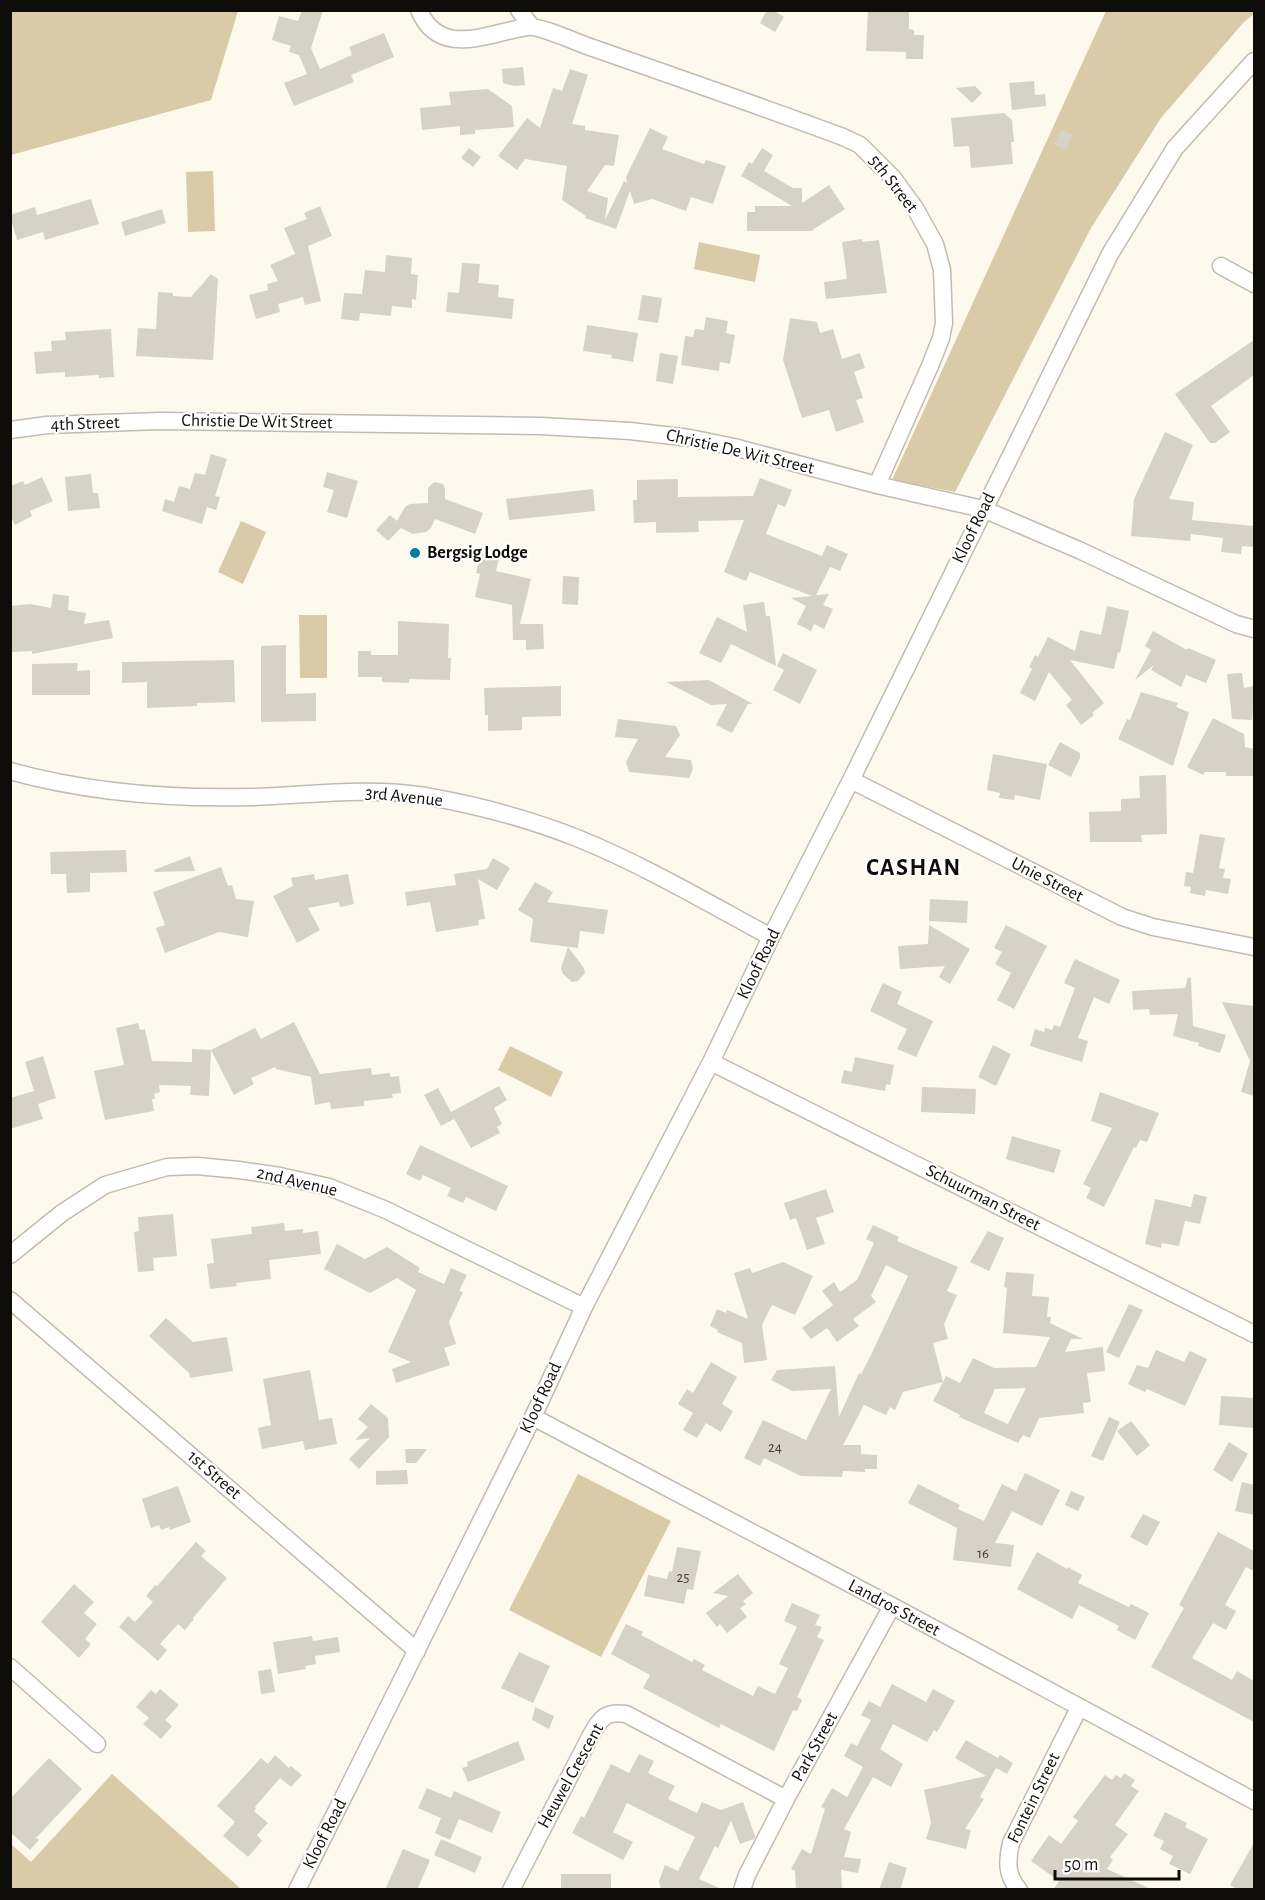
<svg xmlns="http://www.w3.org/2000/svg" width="1265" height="1900" viewBox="0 0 1265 1900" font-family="'Alegreya Sans',sans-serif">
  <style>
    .green { fill: #d9caa8 }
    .building { fill: #d7d2c6; fill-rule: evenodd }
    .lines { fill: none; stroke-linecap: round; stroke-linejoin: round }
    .street-casing { stroke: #c1bcb1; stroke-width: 19 }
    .street { stroke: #fff; stroke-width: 16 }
    .poi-dot { fill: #017da4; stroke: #fff; stroke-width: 2 }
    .labels { text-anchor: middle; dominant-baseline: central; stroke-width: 4.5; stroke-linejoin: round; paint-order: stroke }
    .number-label { font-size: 15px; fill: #413e38 }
    .street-label { font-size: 18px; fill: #0f0d09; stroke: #fff }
    .poi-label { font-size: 18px; font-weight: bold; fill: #0f0d09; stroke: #fff; text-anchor: start }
    .district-label { font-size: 24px; font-weight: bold; letter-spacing: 1.5px; fill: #0f0d09; stroke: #fff }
  </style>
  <rect width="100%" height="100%" fill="#fef9ed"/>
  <path class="green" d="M11,10H238V11L211,100L11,155Z
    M1106,11H1254V14L1244,22L1161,118L1091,228L955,492L892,480Z
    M213,171L215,231L188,232L186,172Z
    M699,242L760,255L755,282L694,269Z
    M241,521L266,532L243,584L218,572Z
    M299,615H327V678H300Z
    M510,1046L563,1072L551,1097L498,1070Z
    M578,1474L671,1521L601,1657L509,1610Z
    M112,1774L241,1889H11V1844L31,1862Z"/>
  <path class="building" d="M302,10H323L311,48L320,69L352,55L349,47L384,33L394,57L351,75L354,82L294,106L284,83L307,74L299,55L289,52L291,46L272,40L279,16L298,21Z
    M767,10H773L784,17L775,32L760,23Z
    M868,10H909V29L914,30V35H924L923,59H906V52L866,51Z
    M523,67L525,85L514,86L503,83L502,69Z
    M570,69L588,75L572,124L585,126V130L619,135L614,166L605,165L587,191L608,198L605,220L624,181L627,183L626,177L650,128L668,137L662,149L704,164L706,160L726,166L713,204L691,197L686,211L652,199L634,204L630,191L616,229L585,218L586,216L562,200L567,166L525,159L517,170L498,156L527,118L540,128L553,88L562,91Z
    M1034,81L1035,95L1045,94L1046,106L1012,110L1009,83Z
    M975,86L982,93L972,103L956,88Z
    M488,89L512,106L514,127L475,130V134L460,135V126L422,130L420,108L451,105L449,92Z
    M1004,113L1012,120L1014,142H1011L1013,164L971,168L969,146L954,147L951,118Z
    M1061,130L1073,135L1066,150L1054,144Z
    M469,148L481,157L473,167L461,158Z
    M762,148L773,155L764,171L793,188H802V203L829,185L845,209L811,231H747V212H755V206H792L741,176L749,162L752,164Z
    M91,199L99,224L45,240L43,232L17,240L10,215L35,207L37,215Z
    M320,206L332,236L308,246L321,301L305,305L303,297L278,304L280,312L256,319L249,295L268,290L267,284L278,281L270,265L295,254L284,228L307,219L304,213Z
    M162,209L166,223L125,236L121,222Z
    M862,239V242L879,240L887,293L826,299L824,282L847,279L842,242Z
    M386,255L412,258L411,274L418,275L416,300L412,299V308L392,306L391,316L360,313L359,321L341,319L344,293L362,294L365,270L385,272Z
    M462,263L480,264L478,283L499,285L498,297L514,299L512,319L446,312L448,292L459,293Z
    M211,274L218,279L213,360L136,356L138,328L156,329L158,292L173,293V296L191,297Z
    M642,295L662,298L658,323L638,320Z
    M706,317L728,321L726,333L735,335L730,364L720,362L719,371L681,365L685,336L693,337L695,329L704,330Z
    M790,318L817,322L820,333L833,329L842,359L860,353L865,368L854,372L863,398L856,400L864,422L836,432L829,410L802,418L783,360Z
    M587,325L638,333L633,362L611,358L612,355L583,351Z
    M111,329L114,377L99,378V375L65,377V372L36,374L34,352L52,351L51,341L66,340L65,332Z
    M1254,340V375L1211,406L1230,432L1215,443H1210L1175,394Z
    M660,353L678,356L673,384L656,381Z
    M1165,432L1193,445L1169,499L1194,502L1192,520L1254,526V547L1242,546L1241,554L1221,552L1223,538L1191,534L1190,541L1131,536L1134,499Z
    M211,454L227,459L215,496L220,497L216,510L207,507L202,524L162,511L165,499L174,502L179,486L190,489L195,473L205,475Z
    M327,472L358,481L347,518L327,512L334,490L323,487Z
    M91,474L93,493H98L100,508L68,511L65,477Z
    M42,477L53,501L30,511L32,516L15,525L10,515V486L23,481L25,485Z
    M760,478L792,490L785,507L778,504L766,534L822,556L827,545L848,554L840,571L830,567L816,595L829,594L823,605L833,609L824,629L814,624L811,631L797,624L806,606L791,598L812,596L750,572L746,581L724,572L744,520L698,521L699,532L656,533V522L634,523L633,500H637V480L678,479V497L753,496Z
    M434,482L443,484L445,489V499L483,513L475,534L435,519L431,528L426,532L413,534L401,528L388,541L376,530L390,515L397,521L405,507L410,504L428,503V488Z
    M593,489L595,511L509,520L506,499Z
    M481,550L500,554L496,571L531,579L520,624H543L544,649L526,650V640H513L512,605L475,597L480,574L476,573Z
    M563,576L579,577L578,605L562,604Z
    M53,594L69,596L68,610L86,613L84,624L109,620L113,638L32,654V651L10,652V606L30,604L51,608Z
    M764,602L766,616H770L776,666L731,644L721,663L699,653L717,617L747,632L743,605Z
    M1107,606L1129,611L1120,653L1118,652L1114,669L1070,660L1104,703L1092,713L1094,715L1081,725L1066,705L1072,700L1049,672L1035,701L1020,693L1032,669L1029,667L1035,655L1038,657L1048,637L1075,651L1080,630L1101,635Z
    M398,621L449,624L448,658H451L450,680L409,679V683L382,682V677H358V651H371V655H398Z
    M1153,631L1187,650L1188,648L1216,660L1206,683L1186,675L1181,687L1151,670L1154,665L1135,680L1151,650L1145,646Z
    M286,645V694L316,693V721L261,722V646Z
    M783,653L817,670L800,704L773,690L784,670L777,666Z
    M234,660L235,702L197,703V706L147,708V682L122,683V662Z
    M78,663L77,671L90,670V695H32V664Z
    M1242,673L1244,688L1254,686V708L1253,709L1252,720L1232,719L1227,674Z
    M709,680L753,704H748L732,733L716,725L727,704L711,705L666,682Z
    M561,686V716L522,717V730L488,731V715H485L484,688Z
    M1141,692L1178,703L1176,707L1189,712L1173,766L1118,739L1127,719L1130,720Z
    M1213,718L1244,734L1245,747L1254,749V776H1226V772H1205L1203,775L1187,767Z
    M618,719L676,726L680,735L665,757L691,760L693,769L689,778L629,772L626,762L638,739L615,737Z
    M1060,742L1080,753V758L1071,777L1048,765Z
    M993,754L1047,764L1040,800L1015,795L1014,800L999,798L1000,793L987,790Z
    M1166,775L1167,834L1141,835L1142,842H1090L1089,812L1121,811V799L1140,798L1139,776Z
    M1200,834L1225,838L1219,868L1225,869L1223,878L1231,879L1228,894L1206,890L1205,896L1190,893L1191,887L1184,886L1186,872L1193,873Z
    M126,850L127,872L90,873V892L67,893L66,874H51L50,852Z
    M190,856L195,871L155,872L154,870Z
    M493,858L510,868L497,890L478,879L485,919L478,920L479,925L436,932L430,902L407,906L405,892L456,885L454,874L487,869Z
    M221,867L228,886L232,885L236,899L254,901L248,937L219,932L165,953L156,928L165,925L153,892Z
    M314,874L315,880L348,874L354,904L340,907L339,902L308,908L320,930L297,943L273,896L293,886L291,878Z
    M535,882L553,892L547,902L608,910L604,934L580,931L578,948L530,942L533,919L518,910Z
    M930,899L968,901L967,923L929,921Z
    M929,925L970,949L950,984L939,977L945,966L900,969L898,946L928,944Z
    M1006,925L1047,946L1014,1009L997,1000L1011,973L995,964L1002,952L994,948Z
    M568,947L584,968L585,973L578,981L572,982L563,974L561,968Z
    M1075,959L1120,980L1109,1004L1094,997L1078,1038L1088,1041L1082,1062L1030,1046L1035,1029L1044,1032L1045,1028L1052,1030L1054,1025L1060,1027L1075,988L1064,983Z
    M1188,977L1191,978L1193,1026L1226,1035L1220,1053L1198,1046L1199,1043L1173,1036L1178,1014L1150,1015L1149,1009L1133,1010L1132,991L1185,988Z
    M883,983L902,992L897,1004L933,1021L916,1057L897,1049L907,1029L870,1011Z
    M1222,1002L1254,1006V1096L1241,1092L1250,1061Z
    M294,1022L320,1074L371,1068L372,1075L390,1073V1077L399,1076L401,1093L392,1094L393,1098L364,1101V1106L331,1109L330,1102L315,1105L311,1077L276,1069L275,1067L251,1078L254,1084L234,1095L211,1050L255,1028L261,1039Z
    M138,1023L140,1030L145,1029L152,1061L192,1062V1049L211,1050L209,1096L190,1095L191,1086L159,1085L160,1092L154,1094L155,1099H152L154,1111L105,1120L94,1071L124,1065L116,1028Z
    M993,1045L1011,1054L996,1086L978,1077Z
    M43,1056L56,1098L38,1104L43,1119L10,1129V1098L34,1091L25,1062Z
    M855,1057L894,1065L890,1085L886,1084L885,1091L841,1083L844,1070L852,1072Z
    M499,1086L507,1100L494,1108L502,1124L497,1127L500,1133L471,1148L453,1117L454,1119L441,1126L424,1095L438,1088L451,1112Z
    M922,1087L976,1089L975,1114L921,1112Z
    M1100,1092L1159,1113L1147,1142L1140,1140L1136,1148L1134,1147L1104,1207L1086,1198L1091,1188L1083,1184L1112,1128L1091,1121Z
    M1012,1136L1061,1150L1054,1173L1006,1159Z
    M420,1145L508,1186L496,1211L466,1197L463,1203L447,1196L451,1188L423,1175L420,1181L406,1174Z
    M826,1189L834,1212L816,1218L825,1244L807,1250L796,1218L790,1220L784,1203Z
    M1194,1194L1207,1197L1200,1224L1185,1221L1179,1246L1162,1243L1161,1248L1145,1244L1155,1199L1191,1207Z
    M173,1214L177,1256L153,1258L154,1271L138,1272L134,1232L139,1231L138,1217Z
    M284,1223L285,1231L303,1229V1233L318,1231L321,1254L269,1260L271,1279L236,1283L237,1286L210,1289L207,1264L214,1263L211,1239L252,1234L251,1227Z
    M873,1225L899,1237L897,1241L958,1267L947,1291L957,1295L944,1324L948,1339L933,1343L943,1382L946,1376L960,1383L973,1358L994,1368L1036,1367L1050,1337L1003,1333L1007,1288L1004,1287L1006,1272L1034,1274L1032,1296L1049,1297L1047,1317H1051L1050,1323L1083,1339H1071L1065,1352L1103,1347L1105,1371L1087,1373L1091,1402L1083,1403L1084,1413L1039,1418L1030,1438L1023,1435L1018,1443L959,1417L960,1415L933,1401L943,1382L903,1392L895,1410L890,1407L886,1415L864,1405L843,1445H861V1454L877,1455V1469H865V1472L843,1471L842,1477L801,1476L764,1458L760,1466L744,1458L763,1420L806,1440L831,1389L792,1391L771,1380L777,1370L835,1366L839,1417L859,1373L861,1374L871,1355L908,1276L886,1265L871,1296L876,1302L853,1319L859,1326L837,1342L827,1328L811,1339L802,1328L833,1305L822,1291L834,1282L840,1292L857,1280L874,1243L866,1239ZM1026,1388L1008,1424L984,1413L995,1389Z
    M988,1231L1004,1238L989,1271L970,1262Z
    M337,1244L365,1259L387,1247L420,1268L418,1272L444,1284L451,1268L467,1275L459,1291L463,1292L449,1322L456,1344L444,1348L450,1365L396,1383L392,1369L411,1362L388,1352L416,1290L397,1278L370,1293L324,1269Z
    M783,1262L813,1276L795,1315L772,1305L762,1325L767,1360L744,1363L742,1343L717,1332L718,1330L710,1326L717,1309L726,1313L727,1310L748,1319L734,1273L750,1268L752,1273Z
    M1129,1304L1143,1310L1119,1358L1106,1352Z
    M166,1318L193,1342L227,1337L233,1371L190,1378L189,1373L149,1336Z
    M1156,1350L1184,1362L1190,1351L1207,1359L1185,1406L1147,1389L1145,1392L1128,1384L1137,1365L1148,1368Z
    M711,1362L737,1377L722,1404L733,1411L721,1432L706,1423L697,1438L683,1430L693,1413L678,1404L687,1389L693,1393Z
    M310,1370L319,1420L332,1418L337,1444L305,1450L303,1441L262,1449L258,1428L271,1425L263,1379Z
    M1221,1396L1254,1398V1428L1219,1425Z
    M371,1404L388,1418L389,1437L359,1469L349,1459L370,1438L355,1440L368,1427L358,1419Z
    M1109,1417L1120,1422L1103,1461L1091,1456Z
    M1131,1421L1150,1445L1137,1456L1117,1431Z
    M1229,1442L1248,1454L1232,1482L1213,1470Z
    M405,1449H427L416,1463H406Z
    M407,1470L408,1484L376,1485V1471Z
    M1025,1473L1060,1490L1042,1526L1012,1511L995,1543L1014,1545L1011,1567L953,1560L957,1528L908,1503L918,1484L960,1505L958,1509L984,1521L1002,1484L1016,1491Z
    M1242,1482L1254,1485V1515L1235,1511Z
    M178,1486L191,1522L170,1530L169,1527L161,1530L159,1525L151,1528L142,1499Z
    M1071,1491L1085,1497L1078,1511L1065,1505Z
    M1143,1514L1160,1522L1147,1546L1130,1537Z
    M1218,1532L1254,1551V1571L1246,1567L1225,1605L1236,1611L1226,1630L1213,1623L1192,1658L1232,1680L1237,1671L1254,1681V1722L1151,1667L1184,1608L1179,1605Z
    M196,1542L206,1551L201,1556L227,1578L193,1618L194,1619L185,1630L178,1624L160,1644L167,1650L158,1661L119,1627L128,1616L135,1622L153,1602L146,1596L155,1585L157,1586Z
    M677,1547L701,1551L693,1590L687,1589L684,1604L644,1596L648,1575L667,1579L669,1571L672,1572Z
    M1037,1552L1067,1569L1068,1567L1082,1575L1078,1583L1129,1607L1131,1604L1149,1613L1135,1640L1117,1630L1119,1626L1079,1605L1072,1619L1017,1589Z
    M738,1574L753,1593L743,1601L746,1604L740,1608L747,1617L727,1633L720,1624L717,1627L706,1613L728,1596L713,1593Z
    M74,1584L94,1602L84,1613L97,1624L85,1639L91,1644L79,1658L41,1622Z
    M792,1603L820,1615L815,1625L822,1627L817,1637L824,1640L797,1697L802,1700L797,1711L793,1710L774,1751L721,1724L719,1728L643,1688L650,1675L611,1654L626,1624L643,1632L641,1635L692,1662L694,1659L705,1665L702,1670L753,1696L758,1686L775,1694L788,1668L779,1664L797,1627L784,1621Z
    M312,1636L313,1641L338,1637L340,1652L315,1656L316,1664L305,1666L306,1669L278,1674L273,1642Z
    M519,1652L550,1666L533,1703L501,1688Z
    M271,1669L275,1692L261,1694L258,1671Z
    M892,1684L926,1702L933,1689L955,1701L937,1732L934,1730L927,1742L893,1724L880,1749L903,1764L891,1787L873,1777L844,1829L851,1832L844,1857L861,1859L858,1873L841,1870L842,1889L796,1890L795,1871L791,1869L802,1849L811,1854L825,1809L821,1807L832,1788L847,1797L863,1767L844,1756L851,1743L857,1746L871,1720L861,1715L869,1701L880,1707Z
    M160,1689L179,1705L165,1720L172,1726L161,1739L143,1724L149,1718L136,1707L151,1690L156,1694Z
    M535,1707L554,1716L549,1729L532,1720Z
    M966,1740L998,1758L1000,1755L1013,1763L1007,1774L996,1768L980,1797L984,1799L965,1829L971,1830L966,1849L926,1839L931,1823L924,1790L986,1776L955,1758Z
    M518,1741L525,1760L468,1782L462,1768L468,1766L467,1762Z
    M639,1754L654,1761L648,1773L675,1786L668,1799L697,1813L702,1802L721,1810L743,1802L755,1836L754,1839L740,1844L731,1821L718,1848L715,1846L699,1879L724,1890H661L659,1881L665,1865L678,1871L695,1837L627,1803L613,1832L633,1842L623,1860L572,1833L581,1816L584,1818L611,1764L629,1773Z
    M275,1755L289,1768L291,1766L302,1775L291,1787L280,1778L255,1807L256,1809L254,1811L268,1823L257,1835L262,1841L248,1857L223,1836L235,1822L217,1806L261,1758L268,1764Z
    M49,1758L82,1789L36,1838L39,1840L30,1850L10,1832V1799Z
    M1124,1773L1135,1780L1131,1786L1139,1791L1115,1825L1128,1834L1110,1857L1113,1860L1107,1869L1153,1890H1053L1059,1881L1031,1861L1049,1835L1061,1844L1078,1821L1073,1817L1105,1775L1112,1780L1116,1775L1121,1778Z
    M427,1788L451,1798L454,1791L501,1812L492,1833L459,1819L450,1840L435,1833L441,1818L418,1808Z
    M1165,1812L1187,1823L1185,1827L1208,1839L1190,1874L1169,1864L1173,1856L1160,1849L1164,1841L1153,1836Z
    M441,1839L482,1857L475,1873L434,1855Z
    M1254,1843V1890H1238L1230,1885Z
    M403,1849L430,1860L417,1890H385Z
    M889,1862L907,1868L900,1890H879Z
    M561,1874H611V1890H561Z"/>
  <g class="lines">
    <defs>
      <path id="street" d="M419,10C440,60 490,32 528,27C539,25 580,44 593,48C676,77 760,106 843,137L860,145L893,178L915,208L935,244L942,270L944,323L941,338L930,366L877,485
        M519,10L531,26
        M1221,266L1254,284
        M10,430L47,425L160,421L541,426L630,431L690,438L734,447L877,485L983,509L1079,550L1236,624L1254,629
        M10,771C89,793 172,799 253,797C310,795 368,787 425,796C476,805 529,819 577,838C644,865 708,903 771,937
        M851,780L1122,917L1153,927L1254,947
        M711,1062L1254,1334
        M10,1255L62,1213L105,1185L167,1167L197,1166L239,1170L280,1176L329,1187L386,1210L584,1307
        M10,1300L417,1651
        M533,1417L892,1606L1254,1801
        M10,1667L97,1744
        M297,1890L533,1417L584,1307L711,1062L771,937L851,780L1110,254L1175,148L1254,61
        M511,1890L591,1735C601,1718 605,1711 626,1714L786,1799
        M742,1890L747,1875L786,1799L892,1606
        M1019,1890C1006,1875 1007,1861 1011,1843L1079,1708"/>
    </defs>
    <use href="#street" class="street-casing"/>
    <use href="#street" class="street"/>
  </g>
  <circle class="poi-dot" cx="415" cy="553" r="6"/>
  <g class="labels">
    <g class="number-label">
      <text x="775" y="1447">24</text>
      <text x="983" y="1553">16</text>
      <text x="683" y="1577">25</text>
    </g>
    <g class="street-label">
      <text transform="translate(893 184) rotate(52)">5th Street</text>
      <text transform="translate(257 422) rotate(1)">Christie De Wit Street</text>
      <text transform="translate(85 424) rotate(-2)">4th Street</text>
      <text transform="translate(740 452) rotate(13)">Christie De Wit Street</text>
      <text transform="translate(974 528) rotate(-64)">Kloof Road</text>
      <text transform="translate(404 797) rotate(6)">3rd Avenue</text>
      <text transform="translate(1047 880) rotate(27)">Unie Street</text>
      <text transform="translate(759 964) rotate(-64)">Kloof Road</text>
      <text transform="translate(297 1182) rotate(13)">2nd Avenue</text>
      <text transform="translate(983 1198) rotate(27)">Schuurman Street</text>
      <text transform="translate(541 1398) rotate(-65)">Kloof Road</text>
      <text transform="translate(214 1475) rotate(41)">1st Street</text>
      <text transform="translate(894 1608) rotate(28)">Landros Street</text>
      <text transform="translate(815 1747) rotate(-61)">Park Street</text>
      <text transform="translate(571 1776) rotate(-61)">Heuwel Crescent</text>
      <text transform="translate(1034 1798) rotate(-64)">Fontein Street</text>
      <text transform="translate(325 1834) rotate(-63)">Kloof Road</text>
    </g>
    <g class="poi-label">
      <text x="427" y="553">Bergsig Lodge</text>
    </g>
    <g class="district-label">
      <text x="914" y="868">CASHAN</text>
    </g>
  </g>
  <rect width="1265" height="1900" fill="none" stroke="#0f0d09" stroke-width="24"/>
  <path d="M1055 1870v9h124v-9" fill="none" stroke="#0f0d09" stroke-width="3"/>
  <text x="1064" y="1870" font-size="18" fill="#0f0d09" stroke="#ffffff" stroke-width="4.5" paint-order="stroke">50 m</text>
</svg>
